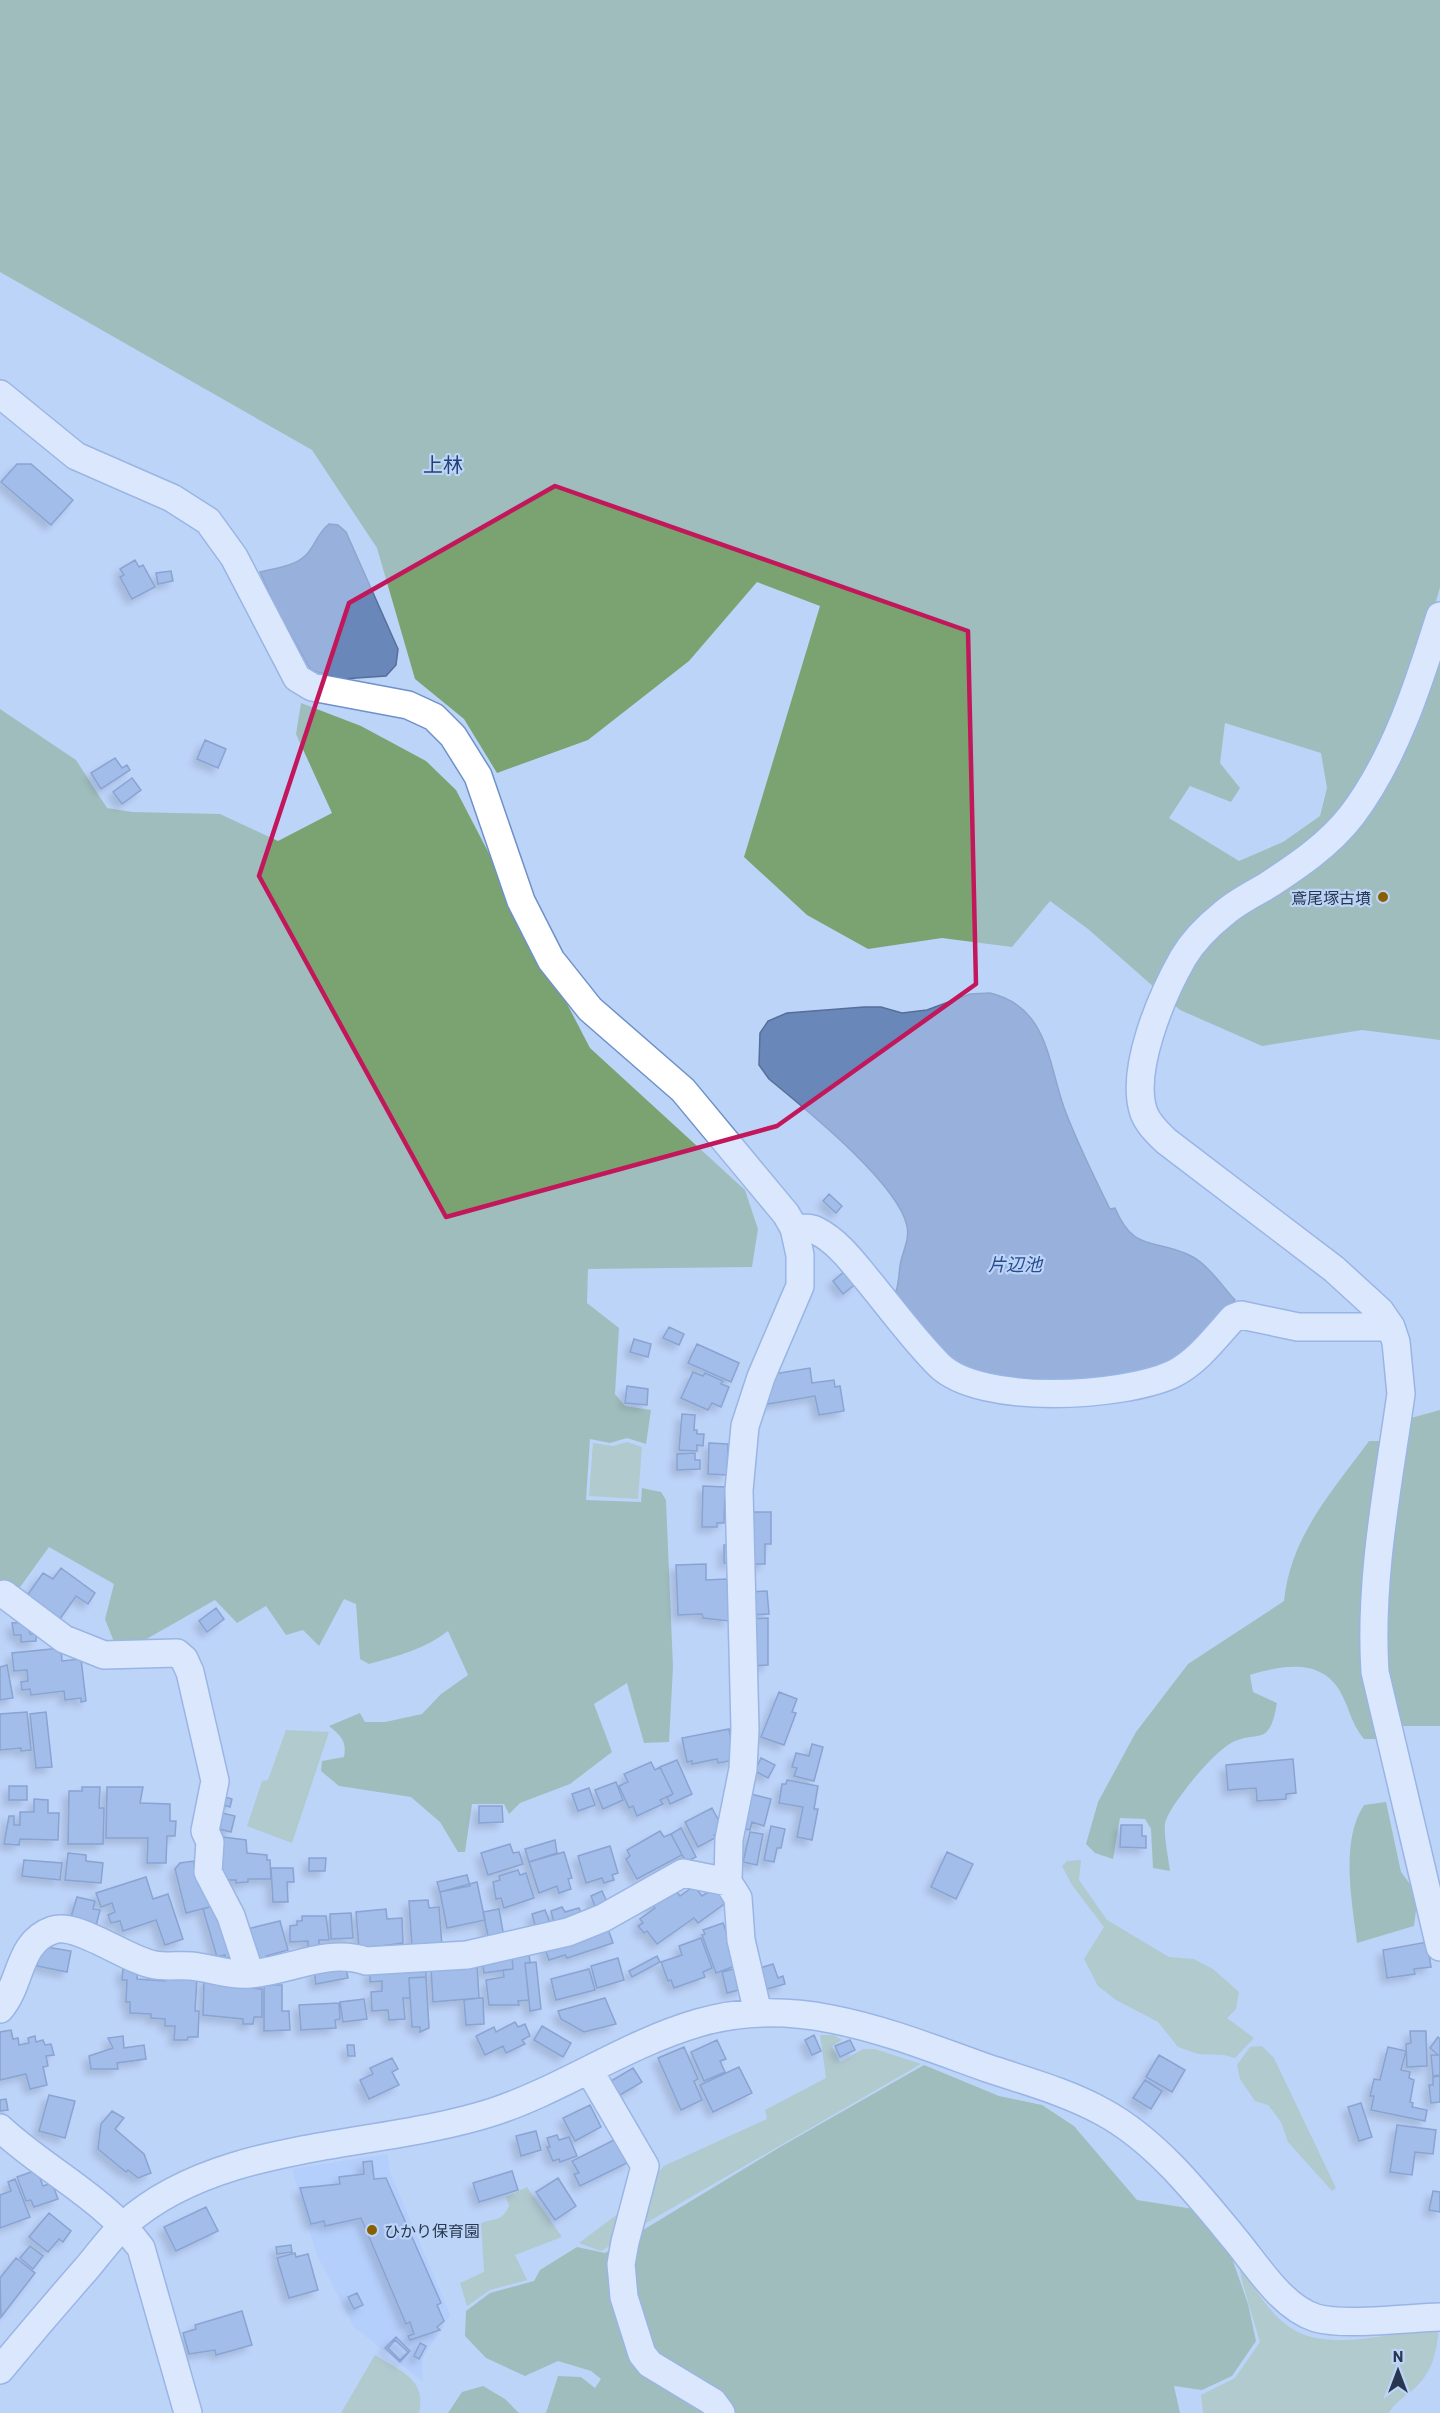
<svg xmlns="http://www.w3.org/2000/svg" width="1440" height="2413" viewBox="0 0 1440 2413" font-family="Barlow,'Noto Sans JP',sans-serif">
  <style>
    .built { fill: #a8c9ff }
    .green { fill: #a1be9a }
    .forest { fill: #7ba372; fill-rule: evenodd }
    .water { fill: #6987b9; stroke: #566f99; stroke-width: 1.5 }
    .building { fill: #82a2d6; stroke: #496aa1; stroke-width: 1.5; fill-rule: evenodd; filter: url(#shadow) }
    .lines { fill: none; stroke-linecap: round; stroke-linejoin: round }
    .minor-casing { stroke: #6e91ca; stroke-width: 30 }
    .minor { stroke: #fff; stroke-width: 27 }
    .marked { fill: none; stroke: #c2185b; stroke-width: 4.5; stroke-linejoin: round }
    .poi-dot { fill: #886000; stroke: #bdd4f9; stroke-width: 2 }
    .labels { text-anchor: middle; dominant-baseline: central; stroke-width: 4.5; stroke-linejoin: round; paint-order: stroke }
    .poi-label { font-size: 16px; fill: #28374f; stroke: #bdd4f9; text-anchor: end }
    .water-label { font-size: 18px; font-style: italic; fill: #274d8d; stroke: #bdd4f9 }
    .quarter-label { font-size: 20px; fill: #234276; stroke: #bdd4f9 }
  </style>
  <defs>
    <filter id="shadow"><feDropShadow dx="-5.5" dy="5.5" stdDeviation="3" flood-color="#0004"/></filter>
  </defs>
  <rect width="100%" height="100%" fill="#bdd4f9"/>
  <path class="built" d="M387,2154L390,2172L450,2315L422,2359L423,2382L354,2327L316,2253L292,2169Z"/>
  <path class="green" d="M627,1442L642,1447L638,1499L589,1496L593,1443L613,1446Z
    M286,1730L329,1732L292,1843L247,1826L262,1781L268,1780Z
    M1081,1860L1079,1880L1107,1920L1169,1957L1194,1959L1213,1969L1239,1992L1236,2009L1227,2018L1254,2038L1235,2058L1224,2055L1198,2054L1178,2047L1158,2022L1116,2000L1098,1986L1084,1959L1104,1927L1072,1885L1062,1866L1067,1861Z
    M820,2035H834L842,2040L832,2046L840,2062L863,2049H875L921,2064L634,2230L654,2177L664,2166L767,2119L765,2110L826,2078Z
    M1262,2046L1274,2058L1336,2188L1332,2191L1288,2142L1281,2122L1268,2105L1255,2101L1240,2079L1237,2065L1250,2047Z
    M527,2187L562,2237L515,2255L527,2280L490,2290L467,2306L460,2283L484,2272L481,2223C495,2218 502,2222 509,2206L506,2197Z
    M623,2210L613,2244L601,2251L579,2243Z
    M1240,2267C1255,2288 1271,2317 1294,2330C1331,2352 1399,2332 1439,2326C1437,2349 1434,2370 1416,2387C1406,2396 1396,2401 1389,2413H1203L1201,2395L1235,2378L1260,2342C1257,2330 1238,2273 1240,2267Z
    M375,2355C400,2371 427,2379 419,2413H341Z"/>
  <path class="forest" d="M0,0H1440V587L1432,616L1440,622V1040L1362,1030L1262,1046L1180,1010L1088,929L1050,901L1012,947L942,938L868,949L807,915L744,857L820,606L757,582L689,661L588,740L497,773L464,719L415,679L377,548L312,450L0,272ZM1225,723L1321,753L1327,788L1320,816L1283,842L1239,861L1169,818L1190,786L1231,802L1240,788L1220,763Z
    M301,703L361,726L426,761L456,790L590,1048L745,1190L758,1229L752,1267L588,1269L587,1303L619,1328L615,1394L625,1406L651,1410L646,1444L627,1438L610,1443L590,1439L586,1500L641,1502L642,1488L661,1492L666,1500L673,1667L669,1742L644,1743L627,1683L594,1704L612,1752L570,1784L520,1803L509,1814L504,1804H472L465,1852H458L440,1822L411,1797L339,1786L321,1771L322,1761L344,1757C347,1741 341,1736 329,1726L360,1713L365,1722H385L422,1714L441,1694L468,1675L448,1631C425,1649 398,1656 369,1664L360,1659L356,1604L344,1599L319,1646L303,1630L286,1635L266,1606L237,1623L215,1600L136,1645L114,1642L105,1619L114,1584L49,1547L18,1590L0,1583V709L76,760L107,808L132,812L220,814L278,841L332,813L296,734Z
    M1440,1410V1726H1396C1390,1696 1383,1665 1384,1634C1387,1562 1399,1489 1411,1418Z
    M1369,1441H1384L1371,1700L1377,1739H1364C1351,1723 1350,1710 1341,1693C1322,1658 1283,1665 1250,1675L1253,1692L1277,1703C1269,1749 1259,1729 1231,1743C1212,1754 1174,1800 1166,1820C1162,1829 1169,1860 1170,1871L1153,1868L1151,1829L1145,1819L1120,1818L1113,1859L1095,1853L1086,1844L1098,1802L1136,1732L1188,1664L1284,1601C1291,1535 1332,1492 1369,1441Z
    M1386,1802L1401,1872L1418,1895L1414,1926L1357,1943C1352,1902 1340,1841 1364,1805Z
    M924,2065L999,2096L1042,2105L1074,2126L1137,2200L1200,2210L1227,2244L1248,2304L1256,2341L1232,2376L1202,2390L1174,2386L1180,2413H546L558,2376L581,2377L595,2388L601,2379L591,2371L558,2361L525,2376L486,2358L465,2336L466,2311L490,2293L534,2281L540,2270L577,2247L605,2253L780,2147Z
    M483,2386L505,2399L519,2413H448L462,2392Z"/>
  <path class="water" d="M329,524L338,525L346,532L398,649L396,665L386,676L342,679L311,670L276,608L260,572C275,568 294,567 306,555C316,545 317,533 329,524Z
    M990,993C1050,1007 1048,1067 1066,1113C1079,1146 1094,1177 1110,1209L1115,1208C1134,1253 1153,1238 1189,1255C1207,1263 1222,1286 1235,1300C1219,1318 1202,1343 1181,1356C1124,1393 1038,1379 974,1373L959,1366L894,1297C900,1282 898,1280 900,1266C902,1252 910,1240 907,1226C898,1183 803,1107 769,1079L759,1065L760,1033L768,1021L787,1013L864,1007H881L902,1013L927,1010L970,994Z"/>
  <path class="building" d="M17,464H31L73,500L51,525L1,482Z
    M135,560L139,567L143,565L155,587L132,599L120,577L124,575L120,569Z
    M171,571L173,581L158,584L156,573Z
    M205,740L226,749L218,768L197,759Z
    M115,758L122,768L127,765L130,770L101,789L91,773Z
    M132,778L141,790L122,804L113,792Z
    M829,1194L842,1206L836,1213L823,1201Z
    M846,1270L857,1283L843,1294L833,1281Z
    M669,1327L684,1334L679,1345L663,1338Z
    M634,1339L651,1344L648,1357L630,1352Z
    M697,1344L739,1363L731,1382L688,1363Z
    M810,1368L812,1383L834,1380L835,1387L840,1386L844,1411L819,1415L815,1396L762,1405L774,1374Z
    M693,1372L703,1376L705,1373L723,1381L721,1384L729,1387L721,1407L712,1403L708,1410L681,1398Z
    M627,1386L648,1389L647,1405L625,1403Z
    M682,1414L695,1415L694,1430H697V1434H704L703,1446L697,1445V1451L679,1450Z
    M709,1443L728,1444L727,1475L708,1474Z
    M695,1453V1460H700V1469L677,1470V1454Z
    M703,1486L725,1487L724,1523H717V1527H702Z
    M747,1512H771V1544H765V1564H747Z
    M724,1545H732V1563H724Z
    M706,1564V1580L727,1579L729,1621L703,1618L702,1614L678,1615L676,1565Z
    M61,1568L95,1593L88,1604L76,1596L57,1623L24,1600L43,1573L53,1579Z
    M767,1591L769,1614L750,1615L748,1592Z
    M216,1608L224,1619L207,1632L199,1621Z
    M768,1618V1665L748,1666L747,1619Z
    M26,1622L30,1634H36V1641L21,1642V1635H14L12,1623Z
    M61,1648L62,1661L81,1659L86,1701L81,1702V1698L65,1700L64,1691L31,1695L30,1689L22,1690L21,1682L28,1681L27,1670L14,1671L12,1653Z
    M7,1665L13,1698L0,1700V1667Z
    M779,1692L797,1699L792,1712L796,1713L784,1745L761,1737Z
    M27,1712L31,1750L21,1751V1748L0,1750V1714Z
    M46,1712L52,1767L36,1768L30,1714Z
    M729,1729L735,1760L718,1763L717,1759L692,1764V1761L687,1762L682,1738Z
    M812,1744L823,1747L814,1781L794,1776L797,1768L792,1767L796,1753L809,1756Z
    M761,1758L775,1765L768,1778L755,1771Z
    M1293,1759L1296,1793L1286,1794V1799L1257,1801L1256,1788L1228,1790L1226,1765Z
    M677,1760L692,1794L670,1804L667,1797L673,1794L660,1767Z
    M651,1762L655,1770L660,1767L673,1794L660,1800L663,1804L637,1816L633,1806L629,1808L619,1786L628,1782L624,1774Z
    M787,1780L818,1786L814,1809H818L812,1840L797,1837L803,1807L779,1803L782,1784H786Z
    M616,1782L623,1800L603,1809L595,1790Z
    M9,1786H27V1800H9Z
    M82,1787H100L99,1808H104L103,1844H68L69,1791H82Z
    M107,1787H143L140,1803L170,1804V1821H176L175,1836H167L166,1863H147L148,1838H106Z
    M589,1788L595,1805L578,1811L572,1794Z
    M747,1793L771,1799L764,1826L752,1822L750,1830L739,1828Z
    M225,1797L232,1799L230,1807L223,1805Z
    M34,1799L48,1800V1813H59L58,1840L20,1839L19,1845L4,1844L9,1816H14V1825H20V1812H34Z
    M479,1806H502L503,1822L479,1823Z
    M712,1808L721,1825L717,1827L720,1832L714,1835L715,1838L698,1847L685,1822Z
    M222,1813L235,1816L231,1832L219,1829Z
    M1121,1825H1142V1836H1146V1848L1120,1847Z
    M771,1826L785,1829L781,1848H777L774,1862L764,1860Z
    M681,1828L696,1857L686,1862L671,1834Z
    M660,1831L664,1837L671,1834L682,1855L637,1879L626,1859L630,1856L627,1850Z
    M750,1832L763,1834L757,1865L743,1862Z
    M223,1837L246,1840L247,1853L267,1855V1860H270L271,1879H248V1882L236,1883V1880H218Z
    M555,1840L557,1853L529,1862L525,1849Z
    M510,1844L513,1853L519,1852L523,1864L488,1875L481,1853Z
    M610,1846L618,1873L612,1875L614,1880L604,1883L602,1878L586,1883L578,1856Z
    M564,1852L572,1878L568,1879L571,1889L559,1893L557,1886L539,1893L529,1862Z
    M947,1852L973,1864L956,1899L931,1887Z
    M68,1853L86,1855V1861L103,1863L101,1883L65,1880Z
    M309,1858H326L325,1871H309Z
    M24,1860L62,1863L60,1880L22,1876Z
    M194,1861V1865L201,1864L217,1905L186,1913L175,1869L180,1863Z
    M271,1868H293L294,1882H287L288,1902H273Z
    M518,1870L520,1875L526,1873L534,1898L504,1908L501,1898L496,1899L493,1882L500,1880L499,1876Z
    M467,1875L470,1886L440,1892L437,1882Z
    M146,1877L153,1899L168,1894L183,1939L165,1945L156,1920L123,1931L120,1921L111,1923L108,1915L115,1912L112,1903L101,1907L96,1893Z
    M477,1882L485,1920L447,1928L440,1892Z
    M671,1885L680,1896L694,1886L702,1896L716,1887L727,1902L698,1923L694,1918L657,1944L647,1931L644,1933L638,1926L643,1923L640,1919L655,1908L650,1901Z
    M602,1891L608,1904L596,1909L591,1896Z
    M77,1897L95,1901L93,1909L100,1910L95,1930L71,1917Z
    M428,1900L429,1908L439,1907L442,1946L412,1948L409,1901Z
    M217,1905L235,1956L226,1959L225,1955L217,1957L203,1909Z
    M562,1907L565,1912L579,1908L584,1921L556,1931L551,1911Z
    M386,1909L387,1919L402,1918L403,1943L359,1949L356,1912Z
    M499,1909L505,1943L490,1946L483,1912Z
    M545,1910L553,1931L538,1936L532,1914Z
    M351,1913L353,1938L331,1939L330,1914Z
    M302,1916H326L329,1940H319V1947H308V1941L290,1942V1926L297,1925V1921H302Z
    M280,1921L288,1950L266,1956V1959L252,1963L243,1930Z
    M723,1923L738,1965L716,1973L702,1935L705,1934L703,1930Z
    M607,1926L613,1943L567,1958L565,1955L549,1960L544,1946Z
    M701,1938L712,1968L703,1972L705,1977L674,1988L671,1980L668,1981L661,1962L682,1955L679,1946Z
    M1427,1942L1431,1967L1414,1969L1415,1974L1387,1978L1383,1950Z
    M40,1946L71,1951L67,1972L37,1966Z
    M529,1953L530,1963H525L529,2000L518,2001L519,2005H489L486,1980L504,1977L503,1970L513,1969L512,1955Z
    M512,1955L513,1969L484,1973L482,1959Z
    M657,1956L660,1962L632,1977L629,1971Z
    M618,1958L624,1980L597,1988L591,1966Z
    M536,1962L541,2009L530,2011L525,1963Z
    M477,1964L479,1998L433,2002L431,1967Z
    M773,1964L778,1978L783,1976L785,1984L767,1989L760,1968Z
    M345,1965L348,1978L316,1984L314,1971Z
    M426,1967V1977L409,1978L410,1998H403L405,2019L389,2020L388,2010L372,2011L371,1992L382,1991V1981L370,1982V1970Z
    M123,1968H138L137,1979L165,1981V1976L197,1977L195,2011H199L198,2037H188L187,2040H174L175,2026H165V2019L151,2018V2014L130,2013V2002H126L127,1980H122Z
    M738,1968L743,1989L727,1993L722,1972Z
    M589,1969L595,1990L556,2000L551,1979Z
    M426,1977L429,2028L420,2032V2027H412L409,1978Z
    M204,1978L252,1984L251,1988L262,1989V2017H254L253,2024H243V2019L203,2015Z
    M264,1985H282V2011H289L290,2030L264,2031Z
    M479,1998H483L484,2024L466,2025L464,2000Z
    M605,1998L616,2024L584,2032L561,2019L558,2011Z
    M364,1999L367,2019L343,2022L340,2002Z
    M339,2003L340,2019L335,2020L336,2028L301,2030L299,2005Z
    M515,2022L518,2027L525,2024L530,2036L522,2040L525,2044L506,2053L503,2046L485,2055L476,2036L494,2027L496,2032Z
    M542,2026L571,2043L563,2057L534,2040Z
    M11,2030L13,2039L18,2038L19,2045L29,2043L28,2038L35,2036L36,2042L43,2040L45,2045L51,2044L54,2055L46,2056L48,2066L43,2067L47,2085L30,2089L26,2074L0,2080V2032Z
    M1410,2031H1426L1427,2066L1407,2067L1406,2044L1411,2043Z
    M814,2035L821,2051L812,2055L805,2040Z
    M123,2036L124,2048L144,2045L146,2059L117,2063L118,2069H91L89,2056L113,2048L108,2038Z
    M1438,2037L1440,2039V2075L1433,2076L1431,2055H1438L1430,2048Z
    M717,2040L726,2059L720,2061L725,2072L704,2081L691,2052Z
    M850,2040L855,2050L840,2057L835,2046Z
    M347,2045H354L355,2056H348Z
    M684,2047L698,2079L694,2081L702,2100L681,2110L658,2058Z
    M1388,2047L1406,2051L1401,2070L1410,2072L1409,2078L1414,2080L1410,2102L1413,2103L1412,2107L1427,2110L1425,2121L1371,2110L1374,2096H1370L1374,2079L1380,2080Z
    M1159,2055L1185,2070L1172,2092L1146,2077Z
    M392,2058L398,2069L392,2072L399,2085L369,2099L360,2080L373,2074L370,2068Z
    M739,2067L752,2093L713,2112L700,2085Z
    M633,2068L642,2082L615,2098L606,2084Z
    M1440,2076V2102L1431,2103L1429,2085H1433V2077Z
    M1145,2080L1162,2091L1151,2109L1133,2098Z
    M49,2095L75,2101L65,2138L39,2131Z
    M6,2099L8,2110L0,2111V2100Z
    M1361,2103L1372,2137L1359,2141L1348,2107Z
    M590,2105L601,2127L575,2141L563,2118Z
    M112,2111L124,2118L115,2129L144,2154L151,2173L138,2178L128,2170L126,2172L98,2149L101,2124Z
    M1397,2125L1436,2130L1433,2154L1415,2152L1412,2175L1390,2172Z
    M536,2131L541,2150L521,2156L516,2136Z
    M557,2135L559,2140L569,2137L577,2156L560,2162L559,2159L553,2161L547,2147H550L547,2138Z
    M620,2137L631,2161L580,2186L574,2174L579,2173L572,2161Z
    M372,2161L374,2179L386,2178L441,2303L437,2305L444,2321L437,2327L440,2330L410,2340L408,2336L414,2334L410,2322L406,2324L361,2218L325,2226L324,2221L311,2224L300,2188L340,2184L339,2177L364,2174L363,2162Z
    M37,2170L43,2186L52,2183L58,2199L34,2207L31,2200L26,2201L17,2177Z
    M512,2171L518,2190L479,2202L473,2183Z
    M558,2178L576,2206L555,2220L536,2192Z
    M15,2179L30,2217L0,2228V2195L11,2191L8,2182Z
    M1433,2191L1440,2192V2212L1429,2210Z
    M206,2207L218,2231L176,2251L164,2227Z
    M49,2213L71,2231L63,2242L59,2239L48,2252L29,2237Z
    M291,2245L292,2252L277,2254L276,2247Z
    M30,2246L43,2256L33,2269L20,2258Z
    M295,2253L296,2257L308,2254L318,2290L289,2298L277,2258Z
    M16,2258L35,2273L1,2317L0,2278Z
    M357,2293L363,2305L354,2309L348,2297Z
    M242,2311L252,2345L216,2355L215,2350L189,2354L183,2333L196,2329L195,2325Z
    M396,2337L410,2351L400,2362L385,2348ZM395,2340L408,2352L400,2360L388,2348Z
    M420,2343L426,2346L419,2359L414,2356Z"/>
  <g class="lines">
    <defs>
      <path id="minor" d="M0,394L76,456L172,498L208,521L234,557L297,678L312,687L408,705L434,717L453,736L478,776L521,901L551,960L590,1009L683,1090L786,1214L794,1228L800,1255V1286L761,1377L745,1426L739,1490L745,1729L743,1769L729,1839L728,1882L738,1898L741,1940L758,2013
        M1440,616C1419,683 1395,758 1352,815C1329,845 1296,867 1265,887C1251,895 1235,903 1223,914C1208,926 1193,941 1183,958C1162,995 1129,1071 1144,1113C1148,1124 1158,1133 1166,1141L1334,1269L1380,1311L1391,1327L1396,1342L1401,1394C1388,1486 1369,1579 1375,1672L1440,1947
        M794,1228C801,1228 811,1227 817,1231C837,1241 852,1261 866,1278C890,1307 913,1339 939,1365C981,1406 1123,1397 1173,1374C1197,1362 1215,1338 1233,1318L1241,1315L1298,1327H1391
        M4,1594L64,1639L104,1655L177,1653L184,1659L190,1672L215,1781L205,1831L210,1842L208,1872L231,1916L250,1974
        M0,2009C22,1984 17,1942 53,1930C78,1922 128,1961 155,1965C167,1967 180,1965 191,1966C211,1968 231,1976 250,1974C289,1971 327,1948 366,1961L467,1955L568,1932L603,1918L683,1873L728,1882
        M589,2070L645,2166L625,2242L621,2264L624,2297L642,2354L650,2364L713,2402L721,2413
        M0,2128C45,2170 103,2197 141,2248L188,2413
        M0,2370C28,2336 57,2302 86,2269C98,2255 110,2238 124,2225C219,2139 375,2150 493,2112C563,2089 626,2044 698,2023C798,1993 894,2035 987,2068C1026,2081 1067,2092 1103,2112C1155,2140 1197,2193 1234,2238C1256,2264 1281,2307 1316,2318C1343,2326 1409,2318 1440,2317"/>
    </defs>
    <use href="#minor" class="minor-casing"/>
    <use href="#minor" class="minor"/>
  </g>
  <path d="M0 0H1440V2413H0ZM555,486L968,631L976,984L777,1126L446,1217L259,876L349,603Z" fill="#bdd4f9" fill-opacity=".55" fill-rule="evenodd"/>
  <path class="marked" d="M555,486L968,631L976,984L777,1126L446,1217L259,876L349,603Z"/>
  <g class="poi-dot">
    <circle cx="1383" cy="897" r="6"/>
    <circle cx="372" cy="2230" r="6"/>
  </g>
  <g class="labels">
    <g class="poi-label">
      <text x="1371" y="897">鳶尾塚古墳</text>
      <text x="384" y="2230" text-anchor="start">ひかり保育園</text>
    </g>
    <g class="water-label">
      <text x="1015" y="1264">片辺池</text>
    </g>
    <g class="quarter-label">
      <text x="443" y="464">上林</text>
    </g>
  </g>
  <g transform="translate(1398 2371)" stroke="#bdd4f9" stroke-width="4.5" paint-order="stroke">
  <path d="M0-4.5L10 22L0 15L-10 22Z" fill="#28374f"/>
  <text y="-9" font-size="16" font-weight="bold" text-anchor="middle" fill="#28374f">N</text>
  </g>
</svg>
